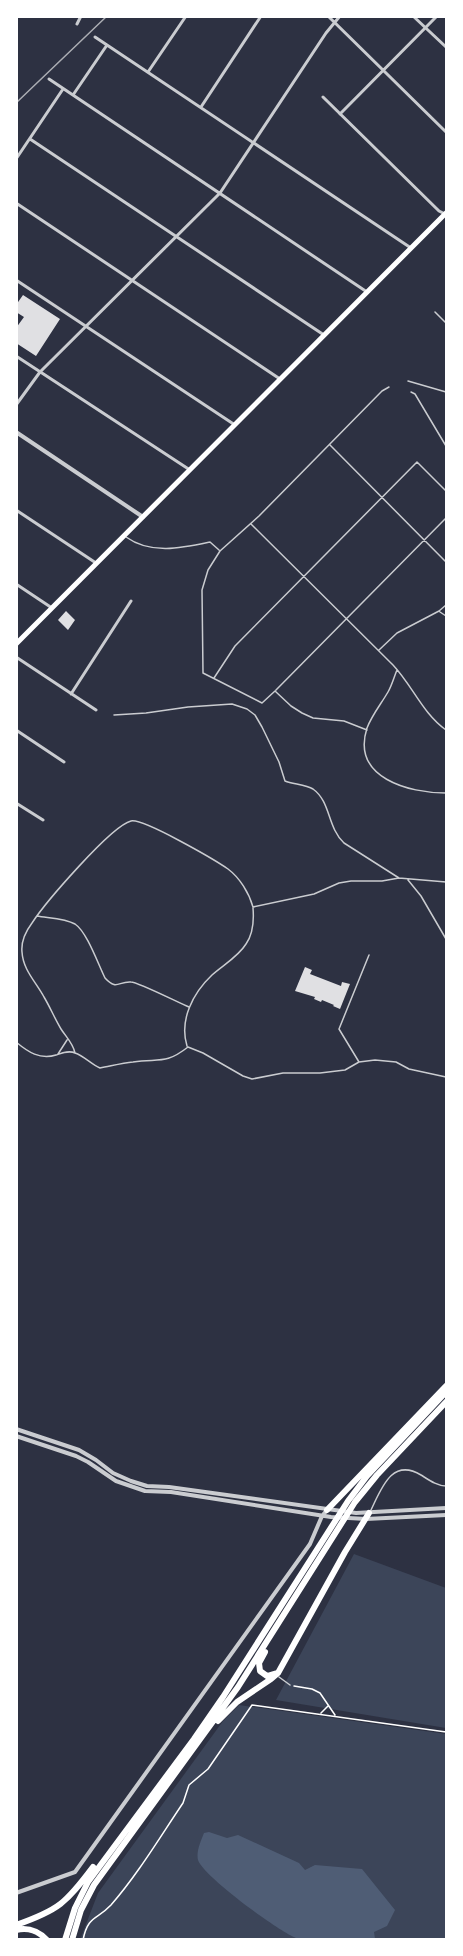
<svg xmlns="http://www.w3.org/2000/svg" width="463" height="1956" viewBox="0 0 463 1956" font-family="'Times New Roman',serif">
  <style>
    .green { fill: #3c4559 }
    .water { fill: #4f5d75 }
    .building { fill: #e0e0e3 }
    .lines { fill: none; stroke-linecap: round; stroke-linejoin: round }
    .path { stroke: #fff; stroke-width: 1.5 }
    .service { stroke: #caccd0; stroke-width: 1.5 }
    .minor { stroke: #caccd0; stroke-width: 3 }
    .tertiary { stroke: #caccd0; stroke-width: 4 }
    .primary { stroke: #fff; stroke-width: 5 }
    .motorway { stroke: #fff; stroke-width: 6 }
    .rail { stroke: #abadb3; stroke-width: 1.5 }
  </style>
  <rect width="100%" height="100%" fill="#2d3142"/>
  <path class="green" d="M354,1554L446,1588V1728L276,1700Z
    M239,1705L446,1734V1939L80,1940L98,1893L223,1721Z"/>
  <path class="water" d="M209,1832L227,1838L238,1835L299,1863L305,1870L315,1865L362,1869L395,1910L387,1926L374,1932L375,1939C361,1940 305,1943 296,1938C278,1931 203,1876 198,1860C196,1851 201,1841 204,1833Z"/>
  <path class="building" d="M23,295L60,319L36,356L16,343V328L24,317L16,312V305Z
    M66,611L75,620L68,630L58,620Z
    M305,967L312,970L310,974L341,986L342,982L350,984L340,1009L333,1006L334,1005L322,1000L321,1002L314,999L315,997L295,991Z"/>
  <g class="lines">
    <path class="path" d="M294,1686L312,1689L320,1693L335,1715
      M321,1713L328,1706
      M83,1940C88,1915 97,1920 111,1905C138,1874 160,1837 183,1803L189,1785L208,1769L252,1705L446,1732
      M445,1940L446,1938"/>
    <path class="service" d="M435,312L446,323
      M408,381L446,392
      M411,392L415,394L446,446
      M330,445L446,562
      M251,524L393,665C412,685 423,714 446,730
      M126,537C151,555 182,548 210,542L219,550
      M440,612L446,616
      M379,650L397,633L439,611L446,605
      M397,670C394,677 392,685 388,692C381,704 372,715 367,728C351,778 409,793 446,793
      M214,678L235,646L417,462L446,491
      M276,690L446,518
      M114,715L146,713L188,707L232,704L247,709L255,715L262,727L279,762L285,781C293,784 306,785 313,789C331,802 327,827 344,843L399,878L446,882
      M367,730L344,721L313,718L302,713L291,706L275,691L262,703L203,673L202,590L208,570L220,551L259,516L382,391L389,387
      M408,880L421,896L446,939
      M37,916C48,918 65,918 75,924C87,932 98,964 105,978C117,991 118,981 131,982C138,982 179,1003 189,1007
      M16,1042C28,1052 40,1060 56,1055C62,1053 69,1050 75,1053C84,1056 91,1064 100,1068C111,1066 122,1063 133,1062C159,1058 165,1065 188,1047L203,1053L243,1076L252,1079L283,1073H320L345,1070L359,1062L375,1060L396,1062L409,1069L446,1077
      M187,1046C179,1020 193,993 212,975C223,965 238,957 246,944C253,934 254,920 253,908
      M75,1053C73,1043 66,1037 61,1029C55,1019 50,1007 44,997C36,982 23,970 22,952C21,942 26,931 32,923C45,903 111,826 131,821C143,818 215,860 228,869C240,878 249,893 253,907L314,894L339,883L351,881H382L399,878
      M58,1054L67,1040
      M359,1062L339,1029L369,955
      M370,1512C381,1490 391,1457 421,1475C429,1480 437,1486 446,1486
      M279,1677L290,1685"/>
    <path class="minor" d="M328,16L446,132
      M413,16L446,47
      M77,24L81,16
      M95,37L411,248
      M148,72L186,16
      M49,79L367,292
      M73,95L107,45
      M323,97L439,211L445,214
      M201,107L261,16
      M340,114L437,16
      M30,139L324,335
      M16,159L63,89
      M16,203L280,379
      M16,280L235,425
      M16,356L190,470
      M16,405L40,372L220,193L326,33L340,16
      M16,510L96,563
      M16,584L52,608
      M16,657L96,710
      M71,694L131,601
      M16,730L64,762
      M16,803L43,820"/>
    <path class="tertiary" d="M16,432L143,517
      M16,1429L79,1450L96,1460L113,1473L131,1481L147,1486L169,1487L356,1513L446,1508
      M16,1436L76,1456L88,1462L116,1481L145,1491L171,1492L331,1517L366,1519L446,1515
      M16,1893L75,1872L310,1544L322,1516L327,1510"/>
    <path class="primary" d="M16,644L446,213"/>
    <path class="motorway" d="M327,1510L446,1386
      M265,1652L259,1663L260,1671L267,1676L277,1673
      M218,1721L237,1702L271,1679L278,1673L345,1552L369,1513
      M16,1925C59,1910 66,1903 93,1867
      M16,1930C29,1927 38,1931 47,1940
      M65,1940L75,1908L88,1882L194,1739L223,1697L348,1501L367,1476L446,1392
      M72,1940L81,1910L94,1885L238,1687L355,1502L377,1475L446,1402"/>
    <path class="rail" d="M16,103L107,16"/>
  </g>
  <rect width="463" height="1956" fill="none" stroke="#ffffff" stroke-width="36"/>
</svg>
